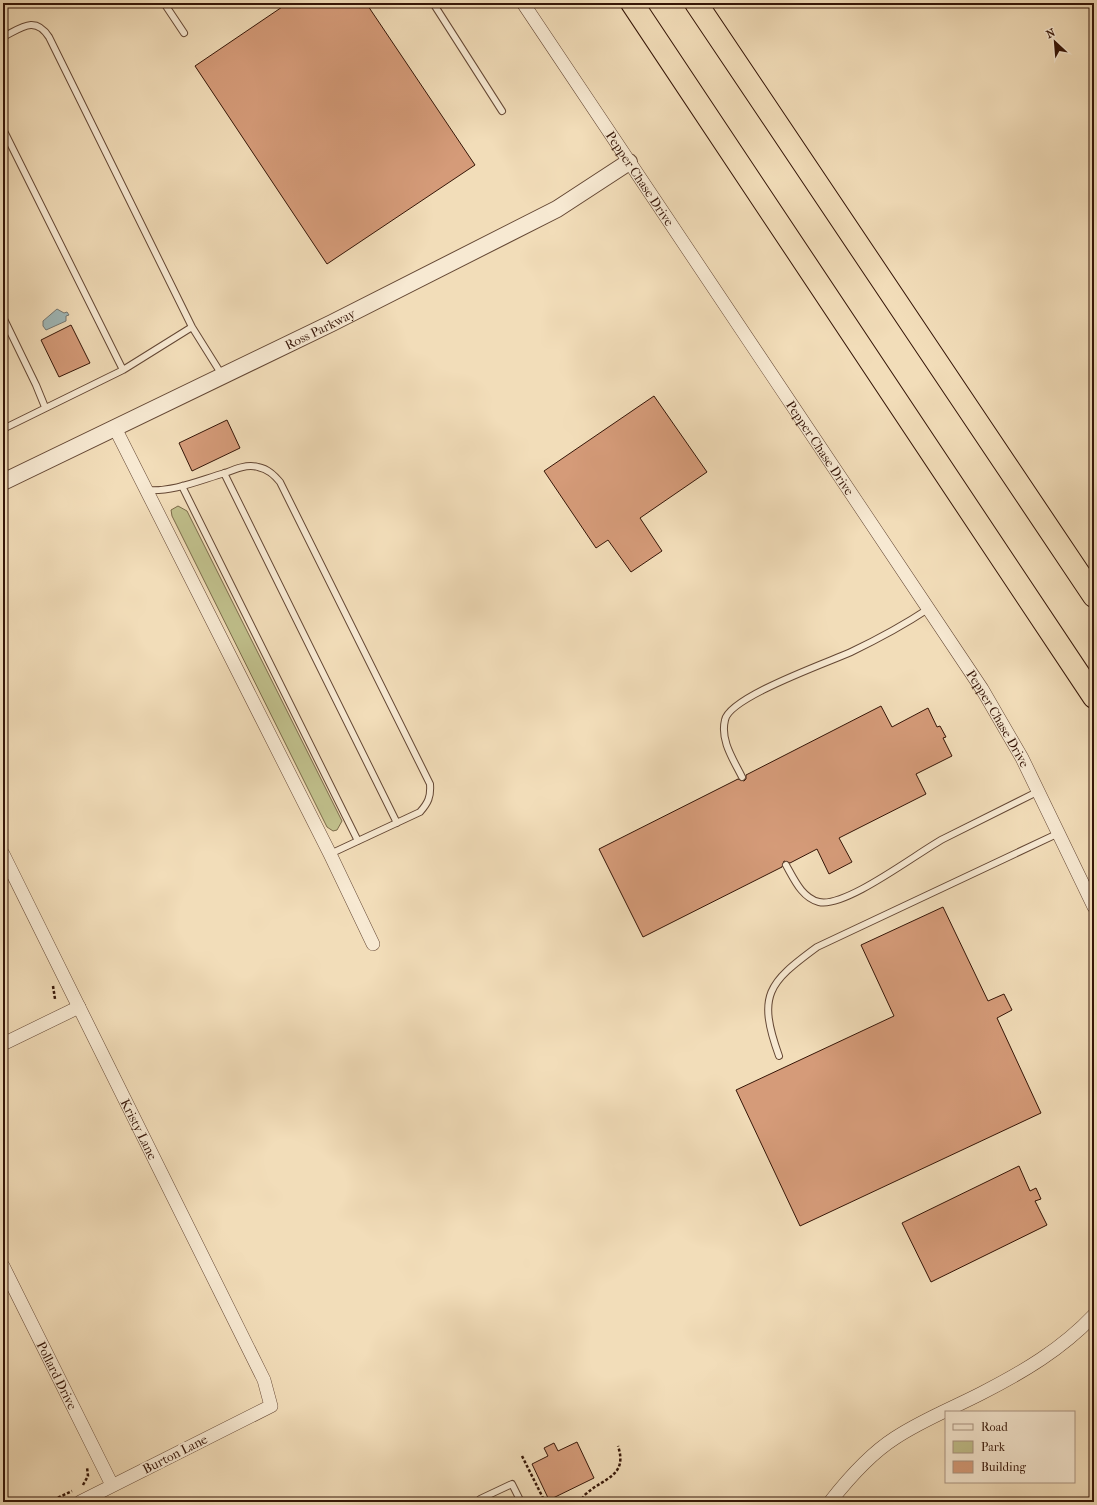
<svg xmlns="http://www.w3.org/2000/svg" width="1097" height="1505" viewBox="0 0 1097 1505" font-family="'IM FELL French Canon',serif">
  <style>
    .green { fill: #c0bf8b; stroke: #7a6a49 }
    .water { fill: #9fb9ba; stroke: #757772 }
    .building { fill: #d59b79; stroke: #351507 }
    .lines { fill: none; stroke-linecap: round; stroke-linejoin: round }
    .service-casing { stroke: #644734; stroke-width: 8 }
    .minor-casing { stroke: #644734; stroke-width: 14 }
    .tertiary-casing { stroke: #644734; stroke-width: 18 }
    .motorway-casing { stroke: #351507; stroke-width: 24 }
    .path { stroke: #351507; stroke-width: 2.5; stroke-dasharray: 3 2; stroke-linecap: butt }
    .service { stroke: #f7e9d2; stroke-width: 6 }
    .minor { stroke: #f7e9d2; stroke-width: 13 }
    .tertiary { stroke: #f7e9d2; stroke-width: 16 }
    .motorway { stroke: #f2ddb9; stroke-width: 22 }
    .labels { text-anchor: middle; dominant-baseline: central; stroke-width: 4; stroke-linejoin: round; paint-order: stroke }
    .street-label { font-size: 13px; fill: #351507; stroke: #f7e9d2 }
  </style>
  <rect width="100%" height="100%" fill="#f2ddb9"/>
  <filter id="stains"><feTurbulence type="fractalNoise" baseFrequency=".005" numOctaves="4"/><feColorMatrix values="0 0 0 0 .2 0 0 0 0 .09 0 0 0 0 .02 0 0 0 .5 -.17"/></filter>
  <radialGradient id="worn" r=".72"><stop offset=".6" stop-color="#630" stop-opacity="0"/><stop offset="1" stop-color="#630" stop-opacity=".3"/></radialGradient>
  <path class="green" d="M178,506L187,511L342,821L337,830L333,831L327,827L172,516L171,510Z"/>
  <path class="water" d="M57,309L64,313L67,312L69,315L66,316V321L46,330L43,326V321Z"/>
  <path class="building" d="M288,3H366L475,165L327,264L195,66Z
    M71,325L90,363L59,377L41,340Z
    M654,396L707,472L640,518L662,551L631,572L608,540L596,548L544,471Z
    M227,420L240,448L192,471L179,443Z
    M881,706L892,727L928,708L937,727L940,726L946,737L943,738L952,756L916,774L926,794L839,838L852,862L829,874L817,849L790,863L784,861L782,867L643,937L599,849L738,779L744,781L746,779V775Z
    M943,907L988,1001L1004,994L1012,1010L997,1018L1041,1113L800,1226L736,1090L894,1016L861,945Z
    M1019,1166L1030,1191L1036,1188L1041,1199L1035,1201L1047,1225L931,1282L902,1223Z
    M577,1442L594,1478L549,1500L532,1464L548,1456L544,1448L554,1443L558,1451Z"/>
  <g class="lines">
    <defs>
      <path id="service" d="M164,3L184,33
        M433,3L502,111
        M3,37C21,28 35,15 49,37L192,327L222,375
        M3,129L123,370
        M3,317L36,385L45,407
        M3,429L123,370L192,327
        M224,473L397,823
        M182,486L358,841
        M147,490C174,492 200,480 225,473C235,469 247,464 258,467C268,469 274,475 280,482L430,784C431,797 428,803 420,812L330,854
        M742,777C733,759 720,740 725,720C729,697 829,662 851,652C878,639 904,625 928,609
        M786,865C794,879 802,898 819,902C846,908 917,853 943,839C975,823 1007,807 1039,791
        M779,1056C757,995 768,983 817,947L1059,833
        M481,1502L480,1499L512,1484L521,1502"/>
      <g id="minor">
        <path id="s1" d="M523,3L982,689L1022,758L1094,907"/>
        <path d="M115,428L330,854L373,944"/>
        <path id="s2" d="M3,854L264,1380L271,1406L80,1502"/>
        <path d="M3,1044L79,1007"/>
        <path id="s3" d="M3,1266L112,1485"/>
        <path d="M830,1502C848,1479 870,1454 895,1438C922,1420 953,1408 982,1393C1023,1372 1062,1349 1094,1315"/>
      </g>
      <g id="tertiary">
        <path id="s4" d="M3,482L332,323L557,209L629,162"/>
      </g>
      <path id="motorway" d="M632,3L1094,697
        M696,3L1094,596"/>
    </defs>
    <use href="#service" class="service-casing"/>
    <use href="#minor" class="minor-casing"/>
    <use href="#tertiary" class="tertiary-casing"/>
    <use href="#motorway" class="motorway-casing"/>
    <path class="path" d="M53,986L55,999
      M522,1456L545,1502
      M83,1485L88,1476L87,1467
      M49,1502L72,1491
      M578,1502C582,1500 583,1496 587,1493C604,1478 628,1476 618,1446"/>
    <use href="#service" class="service"/>
    <use href="#minor" class="minor"/>
    <use href="#tertiary" class="tertiary"/>
    <use href="#motorway" class="motorway"/>
  </g>
  <g class="labels">
    <g class="street-label">
      <text stroke="none"><textPath href="#s1" startOffset="211">Pepper Chase Drive</textPath></text>
      <text stroke="none"><textPath href="#s4" startOffset="352">Ross Parkway</textPath></text>
      <text stroke="none"><textPath href="#s1" startOffset="535">Pepper Chase Drive</textPath></text>
      <text stroke="none"><textPath href="#s1" startOffset="859">Pepper Chase Drive</textPath></text>
      <text stroke="none"><textPath href="#s2" startOffset="307">Kristy Lane</textPath></text>
      <text stroke="none"><textPath href="#s3" startOffset="122">Pollard Drive</textPath></text>
      <text transform="translate(175 1454) rotate(-27)">Burton Lane</text>
    </g>
  </g>
  <rect width="1097" height="1505" fill="none" stroke="#f2ddb9" stroke-width="16"/>
  <rect x="4" y="4" width="1089" height="1497" fill="none" stroke="#351507" stroke-width="2"/>
  <rect x="8" y="8" width="1081" height="1489" fill="none" stroke="#351507"/>
  <rect x="945" y="1411" width="130" height="72" fill="#f7e9d2" stroke="#a99481"/>
  <rect x="953" y="1424" width="20" height="6" fill="#f7e9d2" stroke="#a99481"/>
  <text x="981" y="1431" font-size="12" fill="#351507">Road</text>
  <rect x="953" y="1441" width="20" height="12" fill="#c0bf8b" stroke="#a99481"/>
  <text x="981" y="1451" font-size="12" fill="#351507">Park</text>
  <rect x="953" y="1461" width="20" height="12" fill="#d59b79" stroke="#a99481"/>
  <text x="981" y="1471" font-size="12" fill="#351507">Building</text>
  <g transform="translate(1055 42) rotate(334)" stroke="#f7e9d2" stroke-width="3" paint-order="stroke">
  <path d="M0-3L7 15L0 10L-7 15Z" fill="#351507"/>
  <text y="-6" font-size="11" font-weight="bold" text-anchor="middle" fill="#351507">N</text>
  </g>
  <rect width="100%" height="100%" filter="url(#stains)"/>
  <rect width="100%" height="100%" fill="url(#worn)"/>
</svg>
